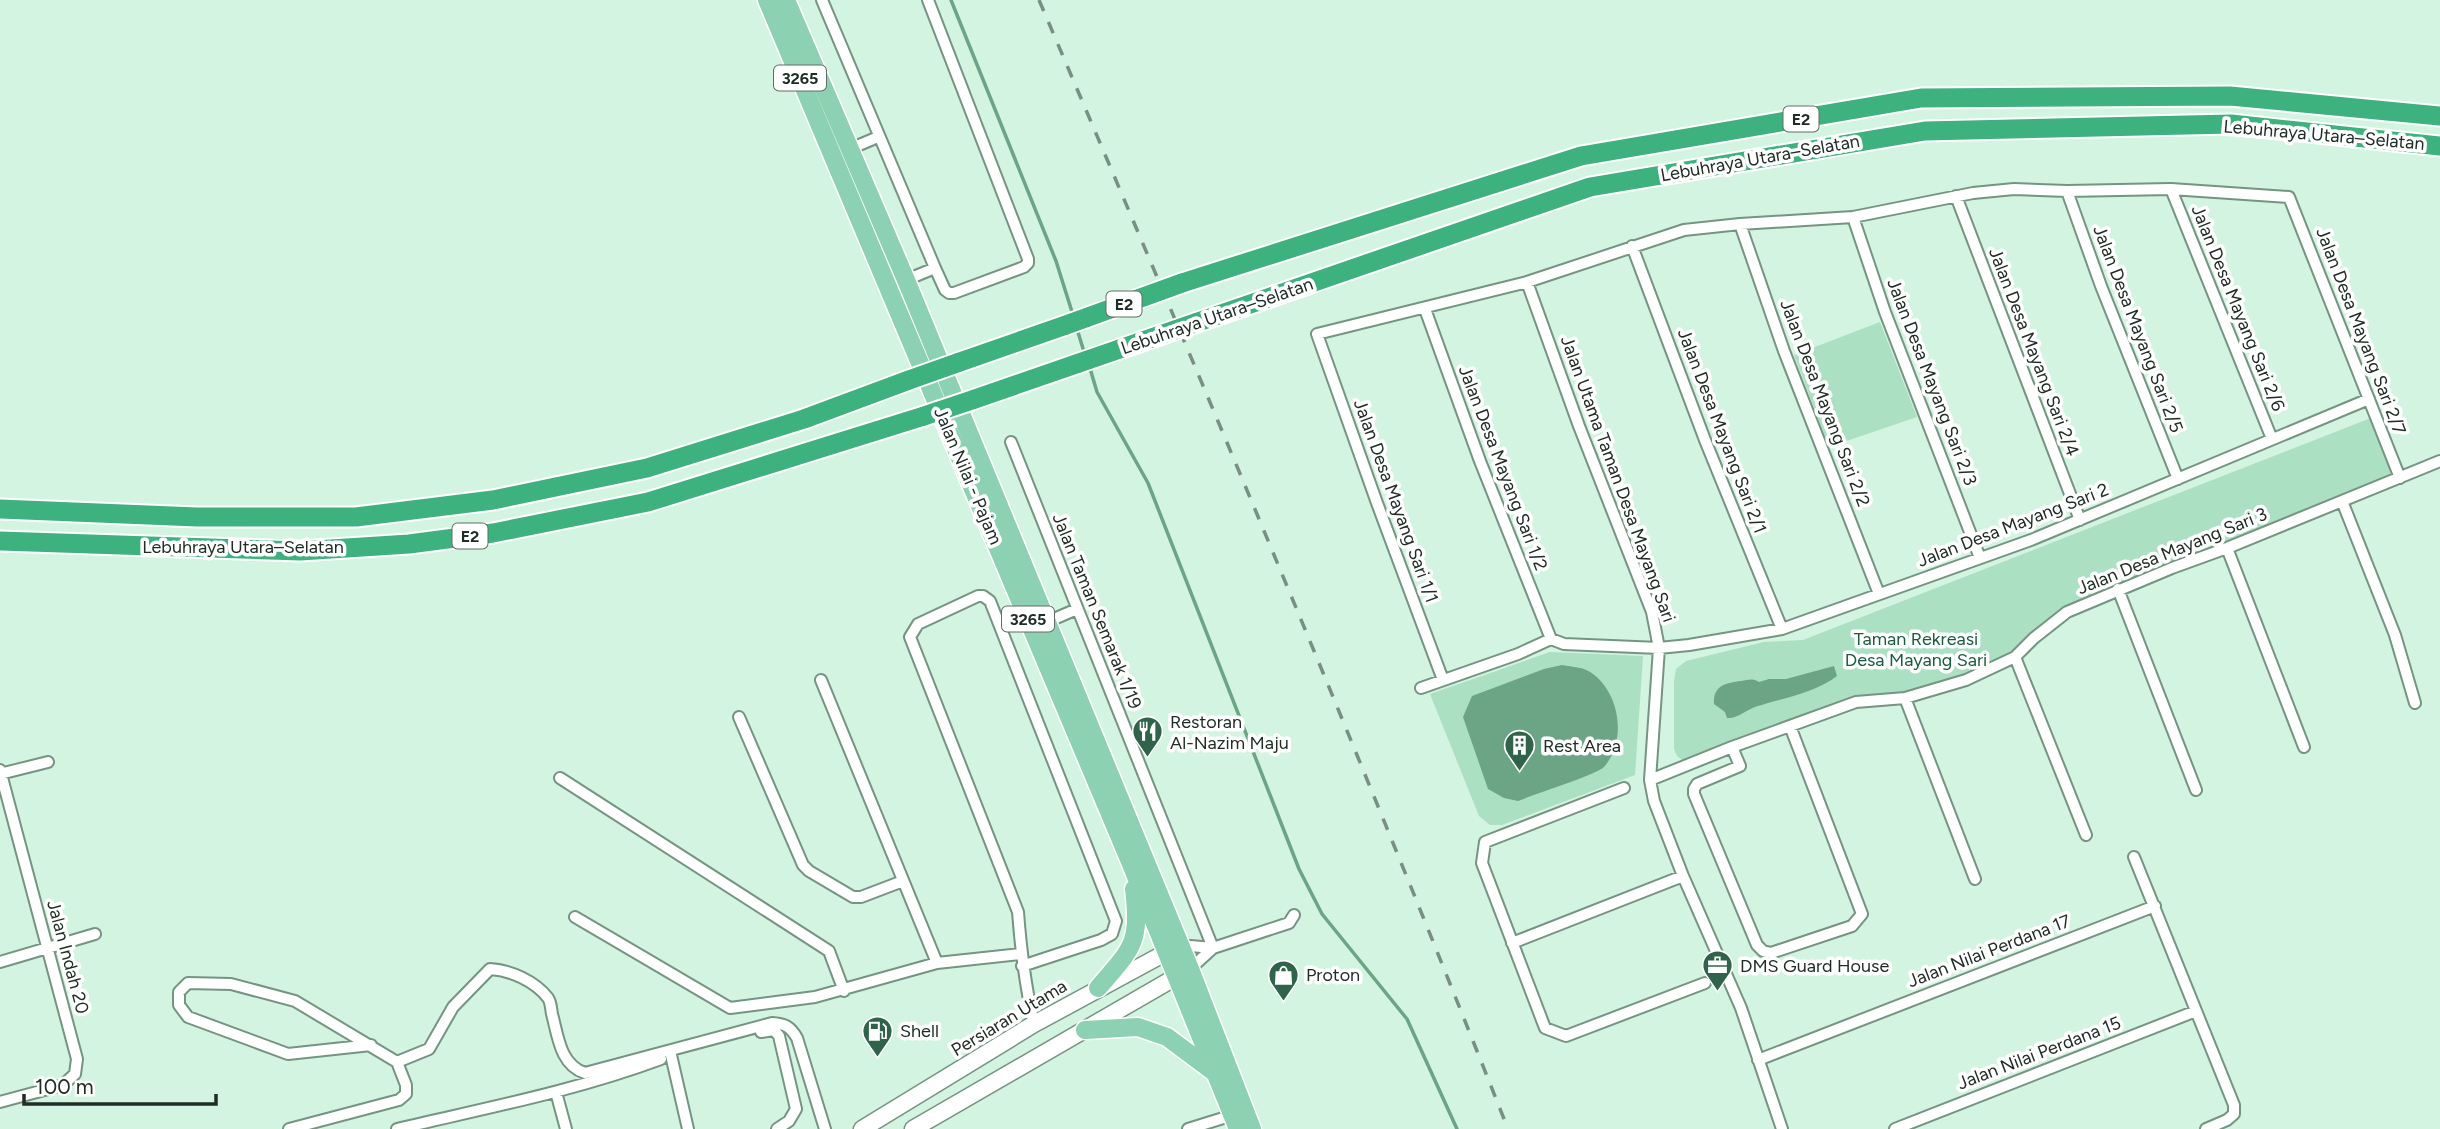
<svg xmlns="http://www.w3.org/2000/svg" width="2440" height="1129" viewBox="0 0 2440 1129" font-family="Figtree,sans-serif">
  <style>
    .green { fill: #abe0c2 }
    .water { fill: #6ca486 }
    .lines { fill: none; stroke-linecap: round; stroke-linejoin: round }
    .stream { stroke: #6ca486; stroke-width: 3.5 }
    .minor-casing { stroke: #759482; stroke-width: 14 }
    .secondary-casing { stroke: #759482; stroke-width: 19 }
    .primary-casing { stroke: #fff; stroke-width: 21 }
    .motorway-casing { stroke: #fff; stroke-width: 23 }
    .minor { stroke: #fff; stroke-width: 10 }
    .secondary { stroke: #fff; stroke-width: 16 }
    .primary { stroke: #8bd1b2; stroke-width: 18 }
    .motorway { stroke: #3db27e; stroke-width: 19 }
    .rail { stroke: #788f82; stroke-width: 3.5; stroke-dasharray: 12 12; stroke-linecap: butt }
    .motorway-bridge-casing { stroke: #fff; stroke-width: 23; stroke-linecap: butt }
    .motorway-bridge { stroke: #3db27e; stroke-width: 19 }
    .labels { text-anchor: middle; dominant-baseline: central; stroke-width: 7; stroke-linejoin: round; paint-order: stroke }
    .shield { fill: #fff; stroke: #636c67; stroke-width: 2 }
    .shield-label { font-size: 16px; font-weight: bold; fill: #202d26 }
    .street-label { font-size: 18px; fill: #202d26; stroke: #fff }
    .park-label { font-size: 18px; fill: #185c3e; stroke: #fff }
    .poi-label { font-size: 18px; fill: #202d26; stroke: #fff; text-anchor: start }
  </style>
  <rect width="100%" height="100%" fill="#d2f4e0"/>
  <path class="green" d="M1880,322L1917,417L1829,447L1794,355Z
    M2376,416L2403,481L2075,610L2016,660L1934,695L1918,700L1856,699L1685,762L1677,756L1674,749V681L1676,669L1686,661L1764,642L1803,640Z
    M1550,652L1643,656L1635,775L1502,825H1490L1479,816L1430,694Z"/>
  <path class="water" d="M1562,665C1573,667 1585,667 1593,674C1620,694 1627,741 1604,767C1598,774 1532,795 1518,801L1504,798L1488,789L1463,717L1472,696L1544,669Z
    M1834,666L1837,676C1815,693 1783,698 1758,706C1747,709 1738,719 1727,718L1725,712L1714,704C1713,685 1726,683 1741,681C1749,680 1752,678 1759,682L1769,679H1786Z"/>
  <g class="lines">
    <path class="stream" d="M951,0L1056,261L1073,315
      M1077,329L1085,355
      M1089,365L1097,392L1148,483L1299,869L1322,914L1407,1019L1457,1129"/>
    <defs>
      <path id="minor" d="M822,0L935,268L945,290L949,293H954L1024,267L1028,263V259L928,0
        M845,151L878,137
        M2171,189L2272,439
        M2067,191L2101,286L2178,479
        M1956,196L2080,520
        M1853,217L1885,312L1980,558
        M1740,224L1784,351L1879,594
        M1632,246L1705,440L1782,629
        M906,280L935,268
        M1527,282L1579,426L1652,612L1659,648L1650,780L1654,801L1683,876L1741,1008L1782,1129
        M1425,309L1480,461L1551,639
        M1011,442L1213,948
        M2342,501L2395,635L2415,703
        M2227,548L2304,747
        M2118,589L2196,790
        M1047,622L1077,609
        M2015,657L2086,835
        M821,680L937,963
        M1443,680L1377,503L1317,334L1527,282L1684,230L1740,224L1853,217L1973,193L2014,189L2067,191L2171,189L2289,197L2400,478
        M1421,688L1518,654L1551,639L1564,644L1659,648L1689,645L1782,629L2031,540L2369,399
        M1905,698L1975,879
        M739,717L803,865L809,871L853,897H861L903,881
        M1732,747L1740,766L1697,784L1694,789V794L1757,945L1763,951L1771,953L1852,926L1862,914L1790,726
        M0,770L77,1059L75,1074L63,1085L0,1102
        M0,774L48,762
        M560,778L829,951L844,991
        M1650,780L1732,747L1856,702L1905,698L1966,680L2015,657L2034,638L2067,612L2172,568L2227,548L2440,461
        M1624,788L1485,842L1482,863L1545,1028L1566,1036L1705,983
        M2134,857L2234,1105V1114L2227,1120L2206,1129
        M575,917L730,1008L815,997L937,963L1021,954
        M1512,943L1683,876
        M1179,945L1213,948
        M0,962L95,934
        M1022,966L1101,940L1112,934L1116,921L990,601L983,596H978L918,624L910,637L1018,912C1021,952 1025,985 1034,1024
        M1190,969L1213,948L1289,923L1294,915
        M761,1032L774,1030L779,1036L796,1109L789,1121L777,1129
        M371,1045L288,1054L188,1017L179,1005V992L188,983L231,984L295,1001L397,1062L429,1049L453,1007L490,969C510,970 535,981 548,998C551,1002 551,1009 552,1014C558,1036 560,1065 585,1073L772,1023C785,1024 790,1026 797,1038L825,1129
        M671,1055L688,1129
        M1758,1060L2155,906
        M556,1092L566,1129
        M289,1129L399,1100L406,1094V1085L397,1062
        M397,1129C486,1108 575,1091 661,1059
        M1188,1129L1233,1115
        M1895,1129L2196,1011"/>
      <path id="secondary" d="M862,1129L1034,1024L1178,946
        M913,1129L1188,970"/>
      <path id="primary" d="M767,0L1131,864L1238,1129
        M786,0L906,280L1190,969L1252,1129
        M1098,988C1132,948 1141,944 1134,889
        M1085,1030L1138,1027L1167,1037L1214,1072"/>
      <path id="motorway" d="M1182,283L1581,156L1921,98L2230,96L2440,116
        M1195,323L1590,187L1925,131L2231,124L2440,146
        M957,363L1066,325
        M972,400L1079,363
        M0,509L197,517H356L493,500L647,468L804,419L909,380
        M0,541L300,551L409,544L493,533L648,502L924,416"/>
    </defs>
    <use href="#minor" class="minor-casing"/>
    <use href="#secondary" class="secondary-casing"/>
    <use href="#primary" class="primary-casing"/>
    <use href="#motorway" class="motorway-casing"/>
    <use href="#minor" class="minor"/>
    <use href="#secondary" class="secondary"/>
    <use href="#primary" class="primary"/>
    <use href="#motorway" class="motorway"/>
    <path class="rail" d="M1039,0C1199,374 1358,750 1508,1129"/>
    <defs>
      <path id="motorway-bridge" d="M1066,325L1182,283
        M1079,363L1195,323
        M909,380L957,363
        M924,416L972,400"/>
    </defs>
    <use href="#motorway-bridge" class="motorway-bridge-casing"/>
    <use href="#motorway-bridge" class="motorway-bridge"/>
  </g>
  <defs>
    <symbol id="restaurant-pin" viewBox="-11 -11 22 30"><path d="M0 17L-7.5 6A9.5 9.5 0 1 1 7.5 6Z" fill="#2f644a" stroke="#fff"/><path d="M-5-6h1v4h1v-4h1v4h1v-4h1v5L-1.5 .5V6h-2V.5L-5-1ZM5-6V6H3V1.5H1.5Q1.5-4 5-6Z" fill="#fff"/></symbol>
    <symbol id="building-pin" viewBox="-11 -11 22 30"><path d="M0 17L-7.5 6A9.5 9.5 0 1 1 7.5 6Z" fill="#2f644a" stroke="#fff"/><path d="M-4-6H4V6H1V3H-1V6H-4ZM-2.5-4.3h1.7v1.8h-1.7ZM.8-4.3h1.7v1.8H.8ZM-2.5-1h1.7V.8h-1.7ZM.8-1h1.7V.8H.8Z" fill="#fff"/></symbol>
    <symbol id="office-pin" viewBox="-11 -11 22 30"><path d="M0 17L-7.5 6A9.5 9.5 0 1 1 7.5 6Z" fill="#2f644a" stroke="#fff"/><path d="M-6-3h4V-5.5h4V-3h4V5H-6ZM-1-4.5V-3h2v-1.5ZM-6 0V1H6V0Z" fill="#fff"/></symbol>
    <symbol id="shop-pin" viewBox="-11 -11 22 30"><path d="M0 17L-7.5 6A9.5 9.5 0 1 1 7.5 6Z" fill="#2f644a" stroke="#fff"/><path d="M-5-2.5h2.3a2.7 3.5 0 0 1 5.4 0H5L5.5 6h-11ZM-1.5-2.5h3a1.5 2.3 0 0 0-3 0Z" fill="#fff"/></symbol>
    <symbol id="fuel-pin" viewBox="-11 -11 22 30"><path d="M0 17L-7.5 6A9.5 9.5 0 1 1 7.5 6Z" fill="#2f644a" stroke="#fff"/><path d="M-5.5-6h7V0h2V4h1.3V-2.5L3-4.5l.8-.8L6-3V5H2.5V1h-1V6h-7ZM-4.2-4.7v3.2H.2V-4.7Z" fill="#fff"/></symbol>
  </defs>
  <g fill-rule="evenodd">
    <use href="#restaurant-pin" x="1130" y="714" width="35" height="47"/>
    <use href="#building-pin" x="1502" y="728" width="35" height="47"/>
    <use href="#office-pin" x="1700" y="948" width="35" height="47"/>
    <use href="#shop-pin" x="1266" y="958" width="35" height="47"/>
    <use href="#fuel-pin" x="860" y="1014" width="35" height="47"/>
  </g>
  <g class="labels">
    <g class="shield">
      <rect x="774" y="65.5" width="52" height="25" rx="5"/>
      <rect x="1783.5" y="106.5" width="35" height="25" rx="5"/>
      <rect x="1106.5" y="291.5" width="35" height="25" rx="5"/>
      <rect x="452.5" y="523.5" width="35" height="25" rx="5"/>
      <rect x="1002" y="606.5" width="52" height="25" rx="5"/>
    </g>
    <g class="shield-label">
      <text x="800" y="78">3265</text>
      <text x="1801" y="119">E2</text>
      <text x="1124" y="304">E2</text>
      <text x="470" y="536">E2</text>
      <text x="1028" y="619">3265</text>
    </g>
    <g class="street-label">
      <text transform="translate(2324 135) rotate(5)">Lebuhraya Utara–Selatan</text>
      <text transform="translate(1760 158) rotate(-10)">Lebuhraya Utara–Selatan</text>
      <text transform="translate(2238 308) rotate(68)">Jalan Desa Mayang Sari 2/6</text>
      <text transform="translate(1217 316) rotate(-19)">Lebuhraya Utara–Selatan</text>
      <text transform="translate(2138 329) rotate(69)">Jalan Desa Mayang Sari 2/5</text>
      <text transform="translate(2361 331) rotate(69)">Jalan Desa Mayang Sari 2/7</text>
      <text transform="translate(2034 352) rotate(69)">Jalan Desa Mayang Sari 2/4</text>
      <text transform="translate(1932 382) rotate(69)">Jalan Desa Mayang Sari 2/3</text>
      <text transform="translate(1825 403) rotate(69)">Jalan Desa Mayang Sari 2/2</text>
      <text transform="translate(1722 431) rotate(69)">Jalan Desa Mayang Sari 2/1</text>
      <text transform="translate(1503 468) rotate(69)">Jalan Desa Mayang Sari 1/2</text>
      <text transform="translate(968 476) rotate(67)">Jalan Nilai - Pajam</text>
      <text transform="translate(1618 479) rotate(70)">Jalan Utama Taman Desa Mayang Sari</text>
      <text transform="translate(1396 501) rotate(70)">Jalan Desa Mayang Sari 1/1</text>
      <text transform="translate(2013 525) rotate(-21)">Jalan Desa Mayang Sari 2</text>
      <text x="243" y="547">Lebuhraya Utara–Selatan</text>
      <text transform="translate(2172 551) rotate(-22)">Jalan Desa Mayang Sari 3</text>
      <text transform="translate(1097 611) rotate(68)">Jalan Taman Semarak 1/19</text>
      <text transform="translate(1989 951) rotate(-21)">Jalan Nilai Perdana 17</text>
      <text transform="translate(68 957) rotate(75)">Jalan Indah 20</text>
      <text transform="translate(1009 1018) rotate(-31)">Persiaran Utama</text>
      <text transform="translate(2039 1053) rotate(-21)">Jalan Nilai Perdana 15</text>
    </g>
    <g class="park-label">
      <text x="1916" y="639">Taman Rekreasi<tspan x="1916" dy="21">Desa Mayang Sari</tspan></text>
    </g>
    <g class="poi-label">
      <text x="1170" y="722">Restoran<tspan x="1170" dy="21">Al-Nazim Maju</tspan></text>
      <text x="1543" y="746">Rest Area</text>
      <text x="1740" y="966">DMS Guard House</text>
      <text x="1306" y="975">Proton</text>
      <text x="900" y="1031">Shell</text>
    </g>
  </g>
  <path d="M24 1094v10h192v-10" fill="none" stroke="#202d26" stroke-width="3.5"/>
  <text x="35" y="1094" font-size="21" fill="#202d26" stroke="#ffffff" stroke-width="5" paint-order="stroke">100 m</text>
</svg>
